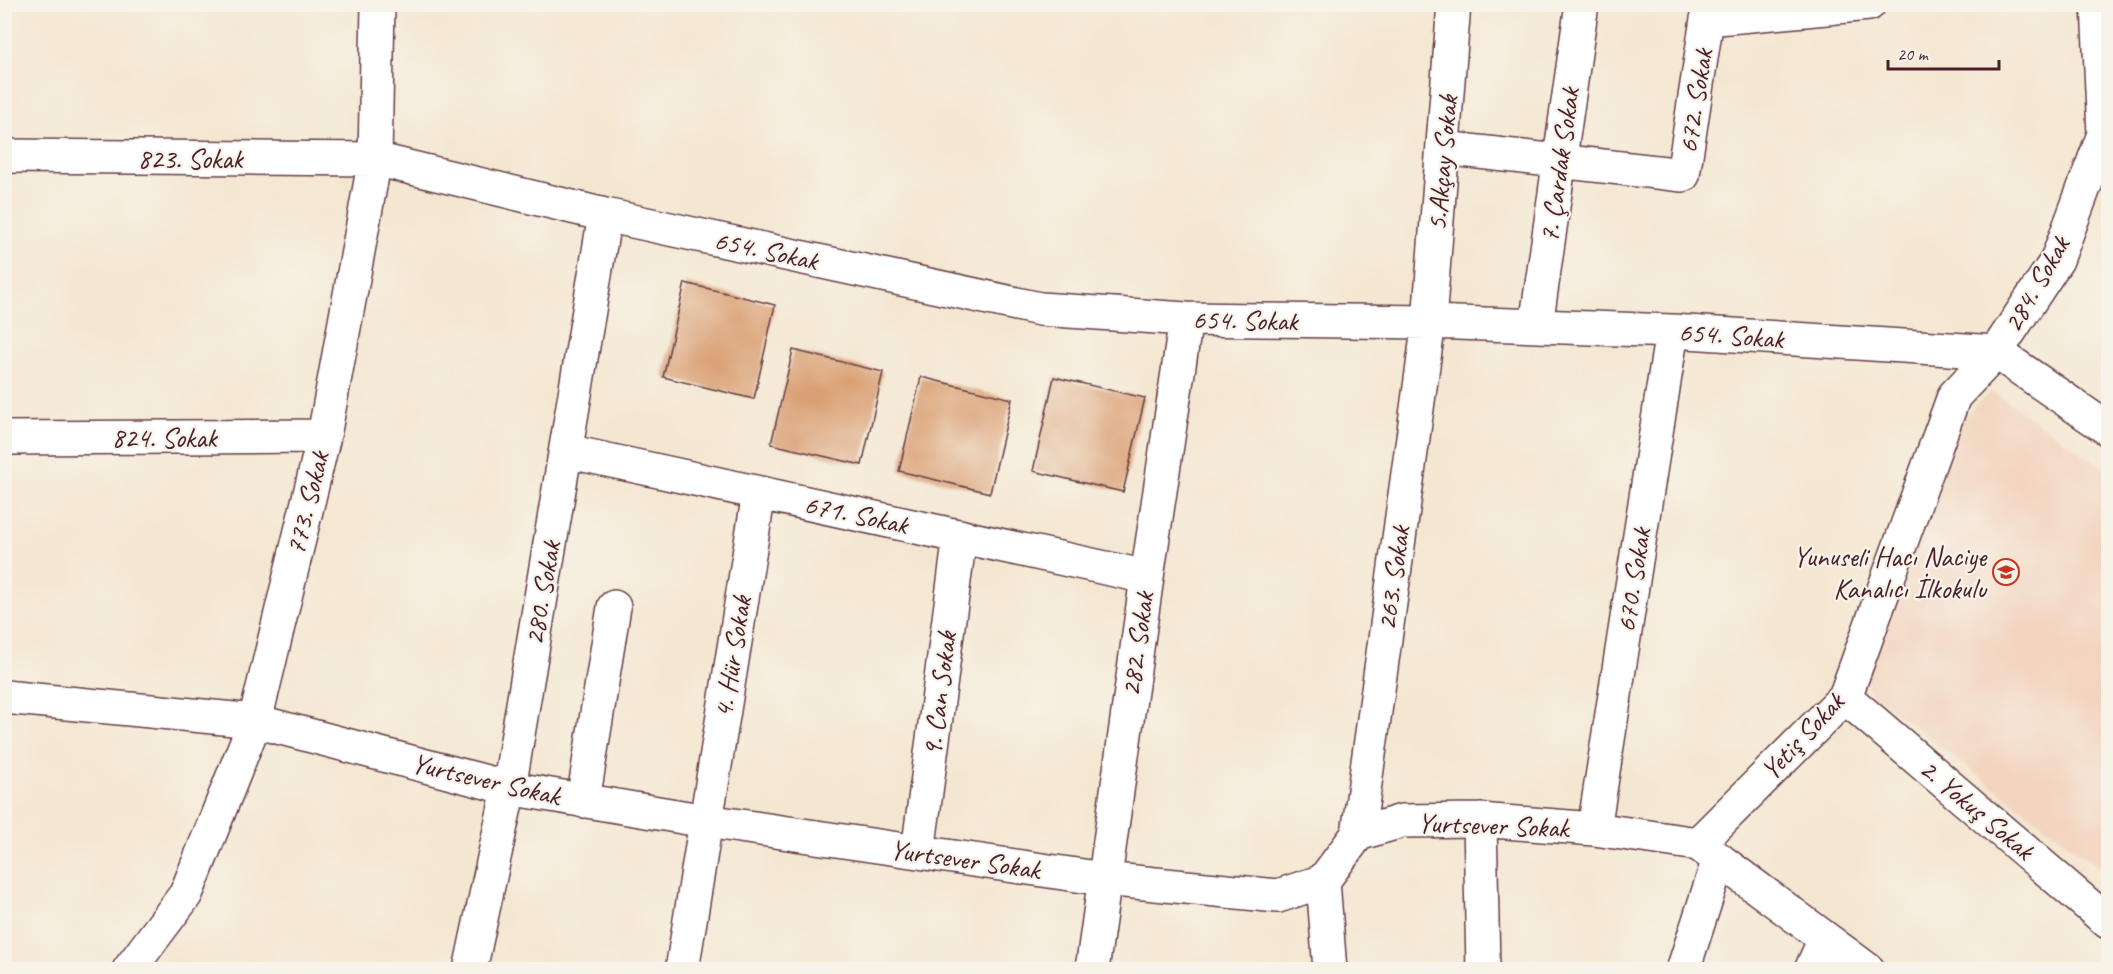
<svg xmlns="http://www.w3.org/2000/svg" width="2113" height="974" viewBox="0 0 2113 974" font-family="Caveat,sans-serif">
  <style>
    .built { fill: #f3d4bf }
    .building { fill: #daa074 }
    .lines { fill: none; stroke-linecap: round; stroke-linejoin: round }
    .minor-casing { stroke: #643d44; stroke-width: 36 }
    .minor { stroke: #fff; stroke-width: 33 }
    .labels { text-anchor: middle; dominant-baseline: central; stroke-width: 4.5; stroke-linejoin: round; paint-order: stroke }
    .street-label { font-size: 28px; fill: #4a1f2b; stroke: #f7f3e8 }
    .poi-label { font-size: 28px; fill: #4a1f2b; stroke: #f7f3e8; text-anchor: end }
  </style>
  <rect width="100%" height="100%" fill="#f7f3e8"/>
  <filter id="ink" filterUnits="userSpaceOnUse"><feTurbulence type="fractalNoise" baseFrequency=".0167" numOctaves="2"/><feDisplacementMap in="SourceGraphic" scale="12" xChannelSelector="R" yChannelSelector="G"/><feConvolveMatrix kernelMatrix="1 2 1 2 8 2 1 2 1" color-interpolation-filters="sRGB"/></filter>
  <filter id="wash" filterUnits="userSpaceOnUse"><feTurbulence type="fractalNoise" baseFrequency=".008" numOctaves="4" result="noise"/><feDisplacementMap in="SourceGraphic" scale="24" xChannelSelector="R" yChannelSelector="G"/><feGaussianBlur stdDeviation="1.35" result="paint"/><feColorMatrix in="noise" values="0 0 0 0 0 0 0 0 0 0 0 0 0 0 0 0 0 1.4 0 .05"/><feComposite in="paint" operator="in"/></filter>
  <g filter="url(#wash)">
    <rect width="100%" height="100%" fill="#f4e7d2"/>
    <path class="built" d="M1992,391L2108,471V874L1870,693L1864,674L1963,417Z"/>
    <g id="blocks">
      <path class="building" d="M685,283L775,305L754,399L663,377Z
        M793,350L883,372L862,465L771,444Z
        M921,377L1012,399L990,493L899,471Z
        M1054,377L1145,398L1123,492L1033,471Z"/>
    </g>
  </g>
  <g filter="url(#ink)">
    <use href="#blocks" fill-opacity="0" stroke="#643d44" stroke-width="1.5"/>
    <g class="lines">
      <defs>
        <path id="minor" d="M1443,148L1683,175L1707,19L1869,4
          M4,156L375,159L605,215L1040,309L1186,319L1429,322L1672,331L1996,352L2108,429
          M1536,326L1582,4
          M4,438L324,436
          M566,451L1147,577
          M4,697L255,721L509,788L706,821L1104,879L1278,896L1323,881L1358,834L1402,821L1480,820L1594,829L1698,844L1868,970
          M1845,697L2108,922
          M583,801L614,607
          M1480,820L1483,970
          M1594,829L1672,331
          M1358,834L1429,322L1454,4
          M1698,844L1845,697L1954,396L1996,352L2057,260L2104,134L2098,4
          M918,852L960,536
          M1323,881L1330,970
          M129,970L186,894L255,721L324,436L375,159L378,4
          M470,970L509,788L605,215
          M682,970L759,493
          M1092,970L1147,577L1186,319
          M1683,970L1719,859
          M1811,970L1825,939"/>
      </defs>
      <use href="#minor" class="minor-casing"/>
      <use href="#minor" class="minor"/>
    </g>
  </g>
  <defs>
    <symbol id="school-ring" viewBox="-11 -11 22 22"><circle r="9.5" fill="#f7f3e8" stroke="#c8321e" stroke-width="1.5"/><path d="M0-5L7-2L0 1L-7-2ZM-4 1L0 2.5L4 1V4Q0 6-4 4Z" fill="#c8321e"/></symbol>
  </defs>
  <g fill-rule="evenodd">
    <use href="#school-ring" x="1991" y="557" width="30" height="30"/>
  </g>
  <g class="labels">
    <g class="street-label">
      <text transform="translate(1695 101) rotate(-81)">672. Sokak</text>
      <text x="190" y="158">823. Sokak</text>
      <text transform="translate(1442 163) rotate(-85)">5.Akçay Sokak</text>
      <text transform="translate(1559 165) rotate(-82)">7. Çardak Sokak</text>
      <text transform="translate(766 250) rotate(12)">654. Sokak</text>
      <text transform="translate(2036 284) rotate(-60)">284. Sokak</text>
      <text transform="translate(1245 320) rotate(1)">654. Sokak</text>
      <text transform="translate(1731 335) rotate(4)">654. Sokak</text>
      <text x="164" y="437">824. Sokak</text>
      <text transform="translate(307 503) rotate(-76)">773. Sokak</text>
      <text transform="translate(856 514) rotate(12)">671. Sokak</text>
      <text transform="translate(1393 578) rotate(-82)">263. Sokak</text>
      <text transform="translate(1633 580) rotate(-81)">670. Sokak</text>
      <text transform="translate(542 593) rotate(-80)">280. Sokak</text>
      <text transform="translate(1137 644) rotate(-82)">282. Sokak</text>
      <text transform="translate(732 657) rotate(-81)">4. Hür Sokak</text>
      <text transform="translate(939 694) rotate(-83)">9. Can Sokak</text>
      <text transform="translate(1802 736) rotate(-47)">Yetiş Sokak</text>
      <text transform="translate(486 779) rotate(13)">Yurtsever Sokak</text>
      <text transform="translate(1977 809) rotate(40)">2. Yokuş Sokak</text>
      <text transform="translate(1493 825) rotate(2)">Yurtsever Sokak</text>
      <text transform="translate(965 859) rotate(8)">Yurtsever Sokak</text>
    </g>
    <g class="poi-label">
      <text x="1986" y="556">Yunuseli Hacı Naciye<tspan x="1986" dy="32">Kanalıcı İlkokulu</tspan></text>
    </g>
  </g>
  <rect width="2113" height="974" fill="none" stroke="#f7f3e8" stroke-width="24"/>
  <path d="M1888 60v9h111v-9" fill="none" stroke="#4a1f2b" stroke-width="3"/>
  <text x="1897" y="60" font-size="18" fill="#4a1f2b" stroke="#f7f3e8" stroke-width="4.5" paint-order="stroke">20 m</text>
</svg>
